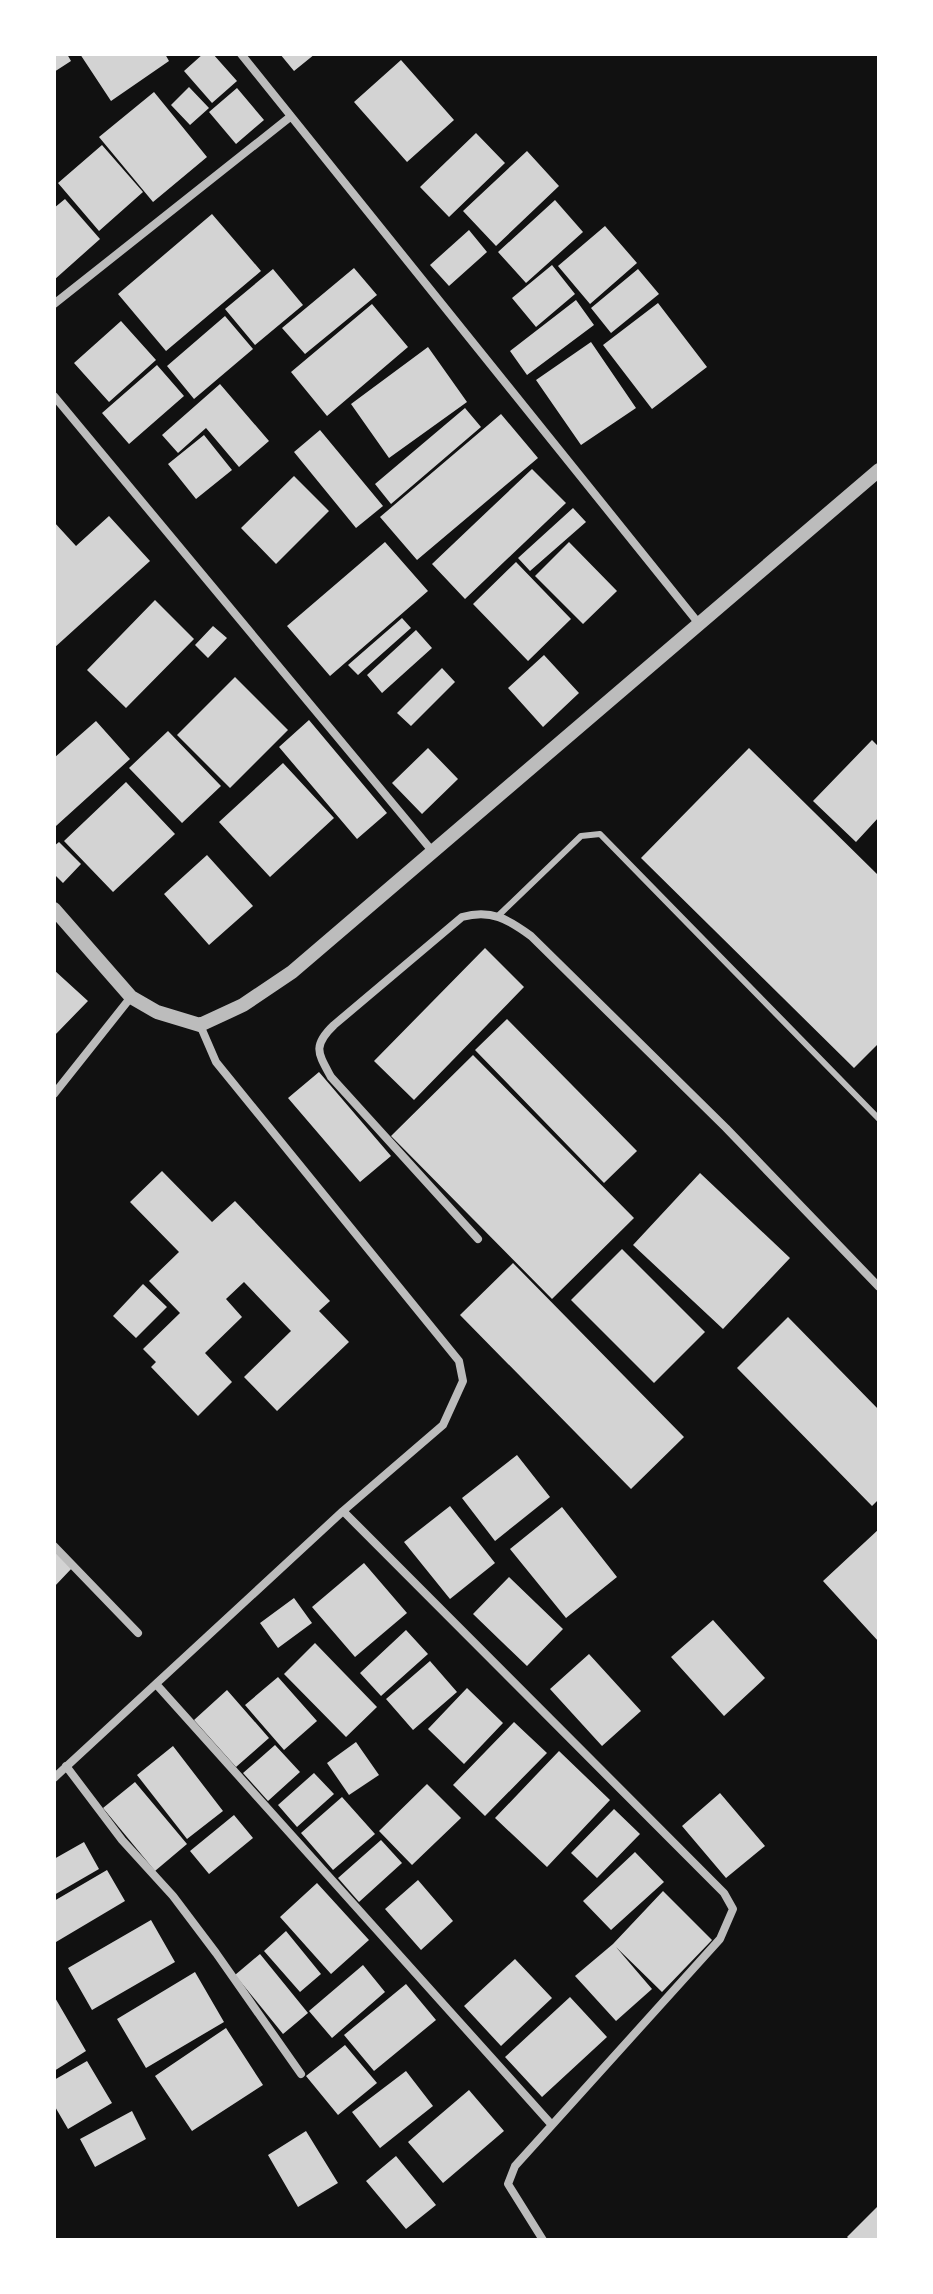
<svg xmlns="http://www.w3.org/2000/svg" width="933" height="2294" viewBox="0 0 933 2294" font-family="'Exo 2',sans-serif">
  <style>
    .building { fill: #d3d3d3 }
    .lines { fill: none; stroke-linecap: round; stroke-linejoin: round }
    .service { stroke: #bcbcbc; stroke-width: 6 }
    .minor { stroke: #bcbcbc; stroke-width: 8 }
    .tertiary { stroke: #bcbcbc; stroke-width: 14 }
  </style>
  <rect width="100%" height="100%" fill="#111"/>
  <path class="building" d="M54,54H67L71,61L54,72Z
    M80,54H165L169,61L111,101Z
    M203,54H213L237,81L212,103L184,71Z
    M280,54H315L294,71Z
    M401,60L454,120L407,162L354,102Z
    M189,87L209,108L190,125L171,105Z
    M237,88L264,120L236,144L209,112Z
    M154,92L207,157L153,202L99,137Z
    M476,133L505,163L449,217L420,187Z
    M102,145L143,192L99,231L58,183Z
    M527,151L559,186L496,246L463,211Z
    M65,199L100,239L54,280V208Z
    M555,200L583,232L526,283L498,252Z
    M212,214L261,271L166,351L118,294Z
    M605,226L637,263L590,304L558,266Z
    M469,230L487,252L449,286L430,265Z
    M552,265L575,294L536,327L512,298Z
    M354,268L377,295L305,354L282,328Z
    M273,269L303,305L255,345L225,309Z
    M638,269L659,294L611,333L591,308Z
    M576,300L594,325L527,375L510,351Z
    M658,303L707,367L652,409L603,345Z
    M372,304L408,347L327,416L291,372Z
    M225,316L253,349L194,399L167,366Z
    M121,321L156,360L109,402L74,363Z
    M591,342L636,408L581,445L536,380Z
    M428,347L467,402L389,458L351,404Z
    M157,365L184,396L129,444L102,413Z
    M220,384L269,441L239,467L206,428L178,453L162,435Z
    M465,408L481,427L391,504L375,484Z
    M501,414L538,458L417,560L380,517Z
    M320,430L383,506L356,528L294,452Z
    M204,435L232,470L196,499L168,464Z
    M532,469L566,503L465,599L432,564Z
    M294,476L329,511L276,564L241,528Z
    M573,508L586,522L530,571L518,558Z
    M109,516L150,561L54,648V522L76,546Z
    M385,542L428,591L330,676L287,626Z
    M569,542L617,591L583,624L535,576Z
    M516,562L571,619L528,661L473,604Z
    M155,600L194,639L126,708L87,670Z
    M402,618L411,628L358,675L348,665Z
    M213,626L227,638L208,658L195,645Z
    M416,630L432,648L382,693L367,675Z
    M544,655L579,693L543,727L508,688Z
    M442,668L455,682L411,726L397,713Z
    M235,677L288,730L230,788L177,735Z
    M309,720L387,813L357,839L279,747Z
    M96,721L130,759L56,826L54,758Z
    M168,731L221,786L182,823L129,768Z
    M872,740L879,747V817L856,842L813,801Z
    M428,748L458,779L422,814L392,783Z
    M749,748L879,876V1043L854,1068L641,858Z
    M283,763L334,818L270,877L219,822Z
    M126,782L175,834L113,892L64,841Z
    M59,842L81,864L63,883L54,874V846Z
    M207,855L253,906L209,945L164,894Z
    M485,948L524,987L414,1100L374,1061Z
    M54,970L88,1001L54,1036Z
    M507,1019L637,1151L604,1183L475,1050Z
    M473,1055L634,1218L552,1299L391,1136Z
    M319,1072L391,1156L360,1182L288,1098Z
    M162,1171L212,1222L235,1201L330,1301L319,1311L349,1342L277,1411L244,1377L291,1331L244,1282L226,1299L242,1317L205,1353L232,1382L198,1416L151,1367L156,1362L143,1349L180,1313L149,1281L179,1252L130,1202Z
    M700,1173L790,1258L723,1329L633,1245Z
    M622,1249L705,1332L654,1383L571,1300Z
    M513,1263L684,1437L631,1489L460,1315Z
    M143,1284L167,1307L136,1338L113,1316Z
    M788,1317L879,1410V1499L872,1506L737,1368Z
    M517,1455L550,1497L495,1541L462,1498Z
    M450,1506L495,1563L450,1599L404,1542Z
    M562,1507L617,1577L566,1618L510,1549Z
    M879,1529V1642L823,1581Z
    M54,1551L72,1568L54,1587Z
    M364,1563L407,1613L355,1657L312,1607Z
    M509,1577L563,1629L527,1666L473,1614Z
    M294,1598L312,1623L278,1648L260,1623Z
    M713,1620L765,1678L724,1716L671,1657Z
    M406,1630L428,1654L381,1696L360,1673Z
    M315,1643L377,1707L346,1737L284,1674Z
    M589,1654L641,1711L602,1746L550,1689Z
    M430,1661L457,1692L413,1730L386,1699Z
    M278,1677L317,1721L284,1750L245,1705Z
    M467,1688L503,1723L464,1764L428,1729Z
    M227,1690L269,1738L236,1767L194,1720Z
    M514,1722L547,1753L485,1816L453,1785Z
    M356,1742L379,1775L349,1795L327,1763Z
    M275,1745L300,1772L268,1801L243,1773Z
    M173,1746L223,1811L187,1839L137,1775Z
    M559,1751L610,1800L547,1867L495,1818Z
    M314,1773L334,1794L297,1827L278,1805Z
    M135,1782L187,1844L155,1871L103,1808Z
    M427,1784L461,1818L412,1865L379,1831Z
    M720,1793L765,1846L726,1878L682,1826Z
    M342,1797L375,1834L333,1870L301,1833Z
    M614,1809L640,1834L597,1878L571,1853Z
    M234,1815L253,1838L209,1874L190,1851Z
    M381,1840L402,1863L359,1902L338,1878Z
    M84,1842L99,1869L54,1895V1859Z
    M635,1852L664,1882L611,1930L583,1901Z
    M107,1870L125,1901L56,1942L54,1901Z
    M418,1880L453,1921L421,1950L385,1909Z
    M317,1883L369,1940L331,1974L280,1917Z
    M663,1891L712,1940L662,1992L616,1947L652,1989L616,2021L575,1976L613,1944Z
    M151,1920L175,1962L92,2010L68,1968Z
    M286,1931L321,1974L300,1992L264,1951Z
    M260,1954L308,2013L283,2034L235,1975Z
    M515,1959L552,1998L501,2046L464,2006Z
    M363,1965L385,1992L332,2038L309,2011Z
    M195,1972L224,2022L146,2068L117,2019Z
    M406,1984L436,2020L374,2071L344,2035Z
    M54,1996L86,2051L54,2071Z
    M570,1997L607,2037L542,2097L505,2057Z
    M226,2028L263,2085L192,2131L155,2076Z
    M345,2045L377,2083L338,2115L306,2076Z
    M87,2061L112,2103L68,2129L54,2105V2080Z
    M406,2071L433,2106L380,2148L352,2112Z
    M469,2090L504,2131L443,2183L408,2142Z
    M132,2111L146,2139L95,2167L80,2139Z
    M306,2131L338,2183L298,2207L268,2155Z
    M396,2156L436,2205L406,2229L366,2181Z
    M879,2205V2240H850L847,2237Z"/>
  <g class="lines">
    <path class="service" d="M498,916L581,836L600,834L879,1119"/>
    <path class="minor" d="M241,54L700,625
      M54,304L290,117
      M54,396L433,852
      M54,1094L131,997
      M478,1239L331,1077C318,1053 312,1046 334,1025L462,917C491,909 508,919 531,936L726,1128L879,1287
      M343,1511L724,1893L733,1909L720,1939L515,2166L508,2184L543,2240
      M54,1546L138,1633
      M156,1684L551,2124
      M66,1766L122,1840L173,1896L216,1953L301,2074
      M54,1778L343,1511L443,1425L463,1381L459,1361L216,1062L200,1025"/>
    <path class="tertiary" d="M54,909L131,997L157,1012L200,1025L243,1005L292,972L879,470"/>
  </g>
  <rect width="933" height="2294" fill="none" stroke="#ffffff" stroke-width="112"/>
</svg>
